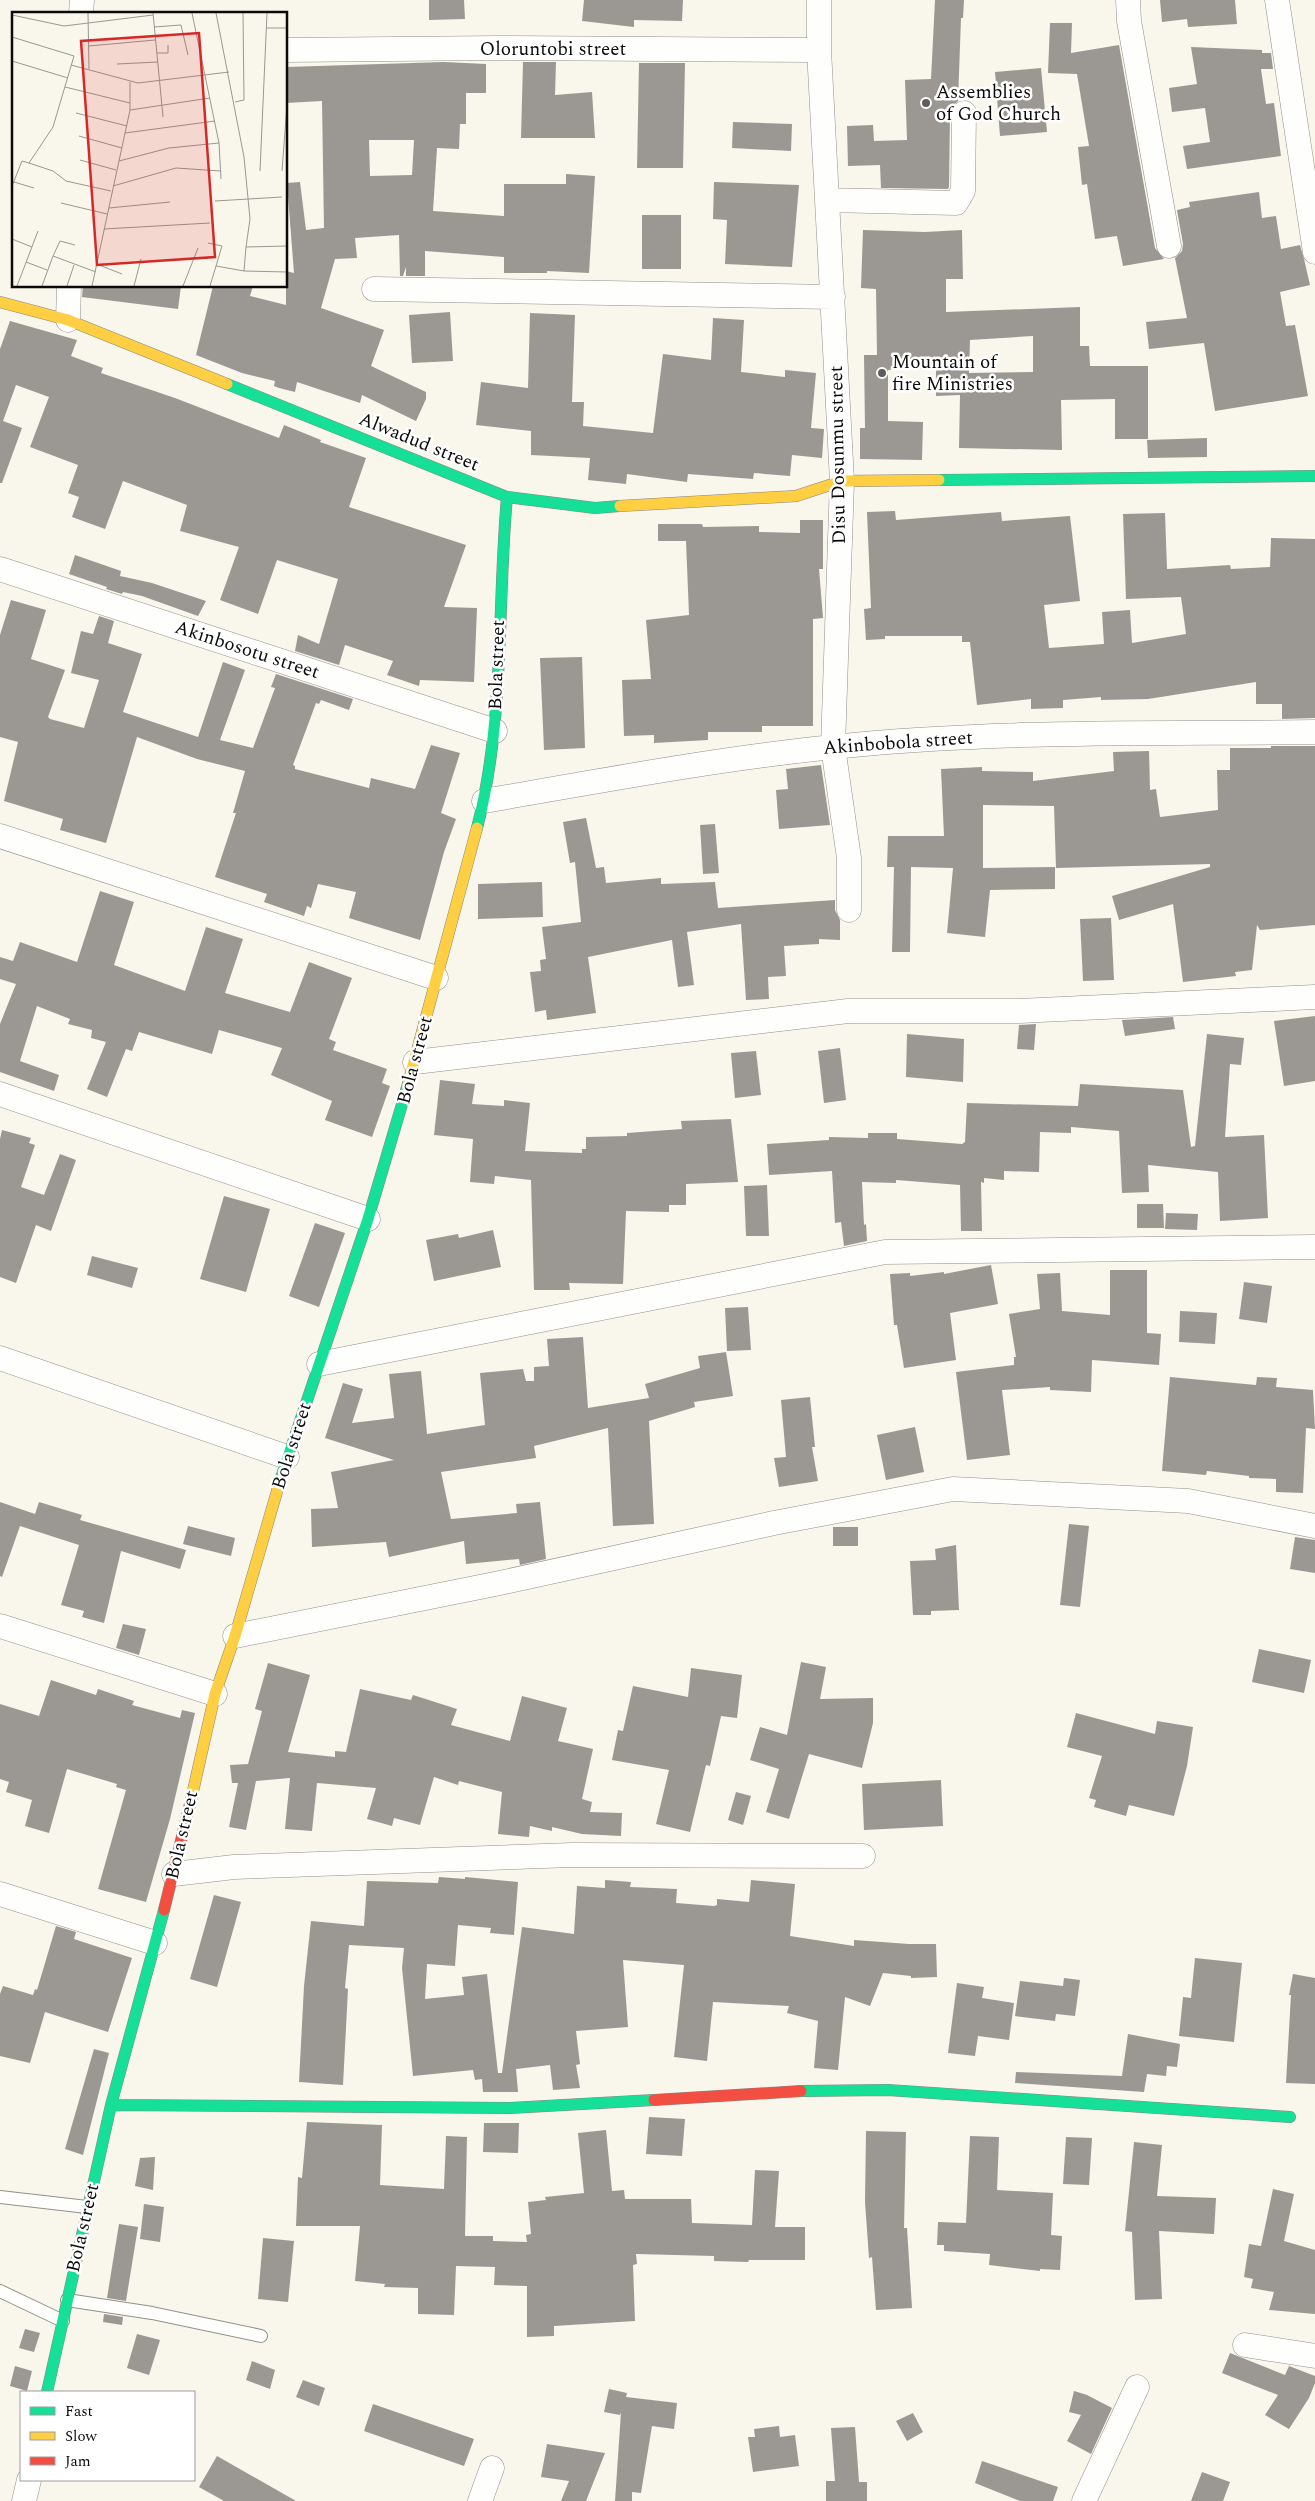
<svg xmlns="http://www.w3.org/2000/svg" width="1315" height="2501" viewBox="0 0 1315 2501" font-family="Spectral,serif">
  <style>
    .building { fill: #9b9893; fill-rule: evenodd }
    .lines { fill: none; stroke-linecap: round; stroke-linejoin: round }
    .lane-casing { stroke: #92908c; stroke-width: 14 }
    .street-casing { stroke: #92908c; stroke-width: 25 }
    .fast-casing { stroke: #888782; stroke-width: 12 }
    .slow-casing { stroke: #888782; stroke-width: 12 }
    .jam-casing { stroke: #888782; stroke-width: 12 }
    .lane { stroke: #fefefc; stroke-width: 12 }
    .street { stroke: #fefefc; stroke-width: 24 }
    .fast { stroke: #16e098; stroke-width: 11 }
    .slow { stroke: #ffcf43; stroke-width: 11 }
    .jam { stroke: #f24e42; stroke-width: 11 }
    .poi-dot { fill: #5e5d59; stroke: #fff; stroke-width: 2 }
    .labels { text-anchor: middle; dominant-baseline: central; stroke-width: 5; stroke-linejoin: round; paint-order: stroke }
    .street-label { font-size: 19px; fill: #0a0a0a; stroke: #fff }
    .poi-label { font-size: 19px; fill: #0a0a0a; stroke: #fff; text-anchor: start }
    .inset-road { fill: none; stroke: #999892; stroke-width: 1 }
    .view { fill: #d62828; fill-opacity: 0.15; stroke: #d62828; stroke-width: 2.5 }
    .inset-edge { fill: none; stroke: #0a0a0a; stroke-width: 2.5 }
  </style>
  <rect width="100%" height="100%" fill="#f9f6ec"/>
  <path class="building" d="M429,0H464L465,19L429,20Z
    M584,0H683L682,21L634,20V27L582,21Z
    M935,0H964L963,18H961L958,101L952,106L950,113L949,187L948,189L881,188L880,165L848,166L847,126L873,125L874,141L907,140L905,80L931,79Z
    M1160,0H1235L1237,24L1188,27L1187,19L1162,22Z
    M1050,23H1072L1071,53L1119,45L1155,248L1164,259L1123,266L1117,236L1095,239L1087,184L1082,185L1078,147L1089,146L1077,74L1048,73Z
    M1191,47L1262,50V53H1271L1273,69H1261L1266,104L1274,103L1281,156L1187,169L1183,146L1210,142L1205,108L1172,112L1169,88L1197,84Z
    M444,62L486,64V93H466V124H460L459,149L437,148L433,211L504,216V184H566V174L595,176L589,273L547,271V273H504V257L425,251V276H406V267L403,276H400L399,235L355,238L357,258L335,259L321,308L384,330L371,366L426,392V399L416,421L362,395L360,403L297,382L295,392L279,388L274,386L275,381L242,373L196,355L213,286H253L250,296L286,305V271L294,273L287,183L300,182L306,230L324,228L322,101L286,103V67ZM369,140H414L412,175L370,176Z
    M523,62H556L555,95L592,92L595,138H521Z
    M639,63H685L683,168H637Z
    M1041,68L1047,132L1000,136L995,72Z
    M733,122L792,124L791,151L732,148Z
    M714,182L799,185L792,267L725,264L727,220L713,219Z
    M1259,192L1262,218L1276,216L1281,249L1300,245L1304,259L1310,285L1280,292L1286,326L1295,325L1308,396L1215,411L1204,343L1149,349L1146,322L1187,318L1175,258L1182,251L1183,244L1177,210L1190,207L1189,202Z
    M642,215H681V269H642Z
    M863,230L925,232L962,230L963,279H946V312L1080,307V346H1089L1090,366H1148V439H1115V399L1061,400L1062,450L959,448L960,395L936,396V368L888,370V421L923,422L922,460L860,459V428H865L864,355H877L876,289L861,288ZM1033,336V372L969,373L970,340Z
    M83,286H181L178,309L82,297Z
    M450,312L453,361L412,363L409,315Z
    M530,313L575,315L572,402H584L583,426L653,433L663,354L711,360L713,318L744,320L741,372L785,377V370L816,373L811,428L824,429L822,458L792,455L790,476L754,473L753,479L688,474L687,482L627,474L626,484L588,480L590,458L531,455V431L476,425L481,382L528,388Z
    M10,321L77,340L71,356L103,368L101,373L175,398L279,438L284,425L321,440L320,442L366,458L349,507L466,545L444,607L477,608L474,682L420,680L419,686L387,675L393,661L345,645L339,665L295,651L298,635L319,644L338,579L277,560L258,614L220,600L239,547L180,531L187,505L123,481L105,529L72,517L79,497L68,493L78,465L30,447L49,397L16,385L3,421L22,428L2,483H0V349Z
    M1207,438V457L1148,458L1147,440Z
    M895,511L896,520L1001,512L1002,521L1070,516L1080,601L1044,605L1049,648L1104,644L1102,612L1130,610L1132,643L1186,634L1181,597L1126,599L1123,514L1165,513L1167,569L1230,565L1231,569L1270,567L1271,538L1315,539V718L1282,719V704H1256V682L1148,699L1101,700V697L1063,700V708L1031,709V699L977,705L970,642H962V636H885V639L866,640L864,609L871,608L867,512Z
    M800,520H823V569H819L823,618L813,619V726H762V732H708V740L654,743V735L624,736L622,680L651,679L646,620L689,615L686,541H658V524H702L703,527L759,526V532L800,533Z
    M75,555L121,571L120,576L152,583L206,601L198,616L142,596L123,592L122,594L106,589L107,587L69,574Z
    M11,600L46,610L31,659L65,670L48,717L50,719L84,728L99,680L71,673L81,631L93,634L99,616L114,621L108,643L142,654L123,712L198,737L223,662L245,670L220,740L253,748L275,688L271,687L276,674L353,699L349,710L321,700L319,704L316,703L293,765L295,766V769L369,788L371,778L415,789L431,745L460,753L441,813L456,819L444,852L420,940L349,918L356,892L318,884L311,908L307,906L304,916L264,902L267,894L215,877L236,813H233L245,771L197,759L137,737L106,843L60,830L63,819L4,801L18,742L0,737V635Z
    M582,657L585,748L544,750L540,658Z
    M1271,746H1315V925L1260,930L1257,925L1252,970L1235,972L1236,976L1183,982L1173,904L1119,920L1112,896L1210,867V864L1056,868L1054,806L983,805V868L1055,867V889L990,890L985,937L947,933L953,868L911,867L910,952H892L894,867H887L888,836H944L941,769L982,767V771L1033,772V781L1114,771L1113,752L1149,751L1150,790L1156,789L1160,817L1218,810L1217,770H1230V748H1271Z
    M821,765L830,825L779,829L776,790L788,789L786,769Z
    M586,818L596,868L604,867L606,883L661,878V884L715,882L718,908L835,900V910L840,920V940L819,939V944L784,946L786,976L768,977L769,999L746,1000L741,924L687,932L694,985L678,987L672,940L588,957L596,1013L547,1020L546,1010L535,1012L530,972L541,971L540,960L546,959L542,927L581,922L575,862L570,863L563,822Z
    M715,824L719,873L703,874L700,825Z
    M542,882L543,917L478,919V884Z
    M100,891L134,902L114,965L185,991L206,927L243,939L225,993L290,1012L309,962L352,978L329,1039L336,1042L333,1050L387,1069L382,1083L390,1086L372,1137L325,1120L332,1101L271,1075L282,1048L219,1030L212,1054L139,1032L132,1051L126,1049L107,1097L87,1089L106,1042L91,1038L92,1030L68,1024L70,1019L37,1006L20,1061L59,1075L54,1091L0,1072V1024L16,984L0,979V957L13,961L20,942L77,962Z
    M1111,918L1114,980L1083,981L1080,919Z
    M1315,1016V1081L1284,1086L1274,1021Z
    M1173,1017L1175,1029L1125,1036L1122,1020Z
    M1036,1024L1034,1050L1017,1049L1019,1025Z
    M907,1034L964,1039L963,1082L906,1077Z
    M1207,1034L1244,1038L1241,1065L1230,1064L1225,1137L1264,1135L1268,1218L1220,1221L1218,1172L1148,1165L1149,1192L1122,1193L1119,1131L1071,1127V1133L1040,1132L1039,1172L1004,1171V1180L984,1178V1183L981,1182L982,1231H961L960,1185L896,1180V1183L862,1182L864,1225L866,1224L867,1241L844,1246L841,1222L835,1223L832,1171L769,1175L767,1144L829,1140V1137L868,1138V1133H897V1139L962,1144L965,1142L967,1103L1078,1106L1080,1084L1183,1090L1191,1147L1195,1146Z
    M840,1048L846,1100L824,1103L818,1051Z
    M756,1051L761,1095L735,1098L731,1053Z
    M440,1080L475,1084L472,1104L504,1106V1100L530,1103L525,1151L582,1153V1149H586V1137L627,1136V1133L682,1129L681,1121L731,1119L738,1182L686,1184V1205H669V1212L626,1211L623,1284L569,1283L570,1290H534L531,1180L495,1176L494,1184L470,1182L473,1139L434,1135Z
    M2,1130L31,1138L29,1143L35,1145L21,1187L44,1195L60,1154L76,1160L51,1231L36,1225L16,1283L0,1277V1139Z
    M767,1185L769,1236H746L744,1186Z
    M224,1196L270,1209L246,1292L200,1279Z
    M1137,1204H1163L1164,1228H1137Z
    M1166,1213L1198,1214L1197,1230L1165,1229Z
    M315,1223L345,1233L319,1307L289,1296Z
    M493,1230L501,1267L434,1281L426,1240L458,1234L459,1238Z
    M92,1256L138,1268L132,1288L87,1275Z
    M991,1265L998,1304L950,1313L956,1360L904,1368L897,1325H894L890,1274L910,1273V1276L944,1272V1274Z
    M1110,1270H1147V1333L1161,1334L1159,1365L1092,1360L1091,1392L1050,1390V1387L1002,1390L1010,1455L967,1460L956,1372L1014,1365V1357H1016L1009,1314L1040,1309L1037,1274L1060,1273L1062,1311L1110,1315Z
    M1244,1282L1272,1286L1267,1323L1239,1319Z
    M748,1307L751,1350L727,1351L725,1308Z
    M1180,1311L1217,1313L1215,1344L1179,1342Z
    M583,1337L588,1408L649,1398L645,1384L700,1368L698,1356L726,1352L733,1396L694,1402L695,1407L649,1421L654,1524L613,1526L608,1428L534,1446L536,1458L441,1472L451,1519L517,1513L516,1504L540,1502L546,1559L520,1565L519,1559L466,1564L464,1541L389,1557L386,1542L312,1547L311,1509L338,1508L331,1472L394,1460L325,1438L343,1383L363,1389L352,1423L394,1418L389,1374L421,1371L427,1434L485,1425L480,1373L523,1369L526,1381H534V1367L549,1366L547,1339Z
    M1170,1377L1256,1385L1257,1377L1277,1378L1276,1387L1313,1390L1315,1429L1306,1428L1303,1493L1276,1492V1479L1249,1478V1476L1207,1471L1206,1475L1162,1471Z
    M810,1397L815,1447H812L818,1481L779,1487L774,1458L786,1457L781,1400Z
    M915,1427L924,1472L886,1480L877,1435Z
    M0,1502L35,1514L39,1502L82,1515L80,1520L186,1550L180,1569L121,1551L104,1623L82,1617L84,1611L61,1605L79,1545L20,1526L2,1577L0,1576Z
    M1069,1524L1089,1526L1080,1607L1060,1605Z
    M188,1526L235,1538L231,1556L183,1544Z
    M833,1527H858V1546H833Z
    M1295,1537L1315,1540V1573L1290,1569Z
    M956,1545L959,1610L931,1611V1615H913L910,1561L936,1560L935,1549Z
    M123,1624L146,1629L139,1655L116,1648Z
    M1259,1649L1311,1660L1304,1693L1252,1682Z
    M801,1662L826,1667L820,1699L873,1698V1723L862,1768L809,1754L789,1819L766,1812L779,1769L750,1760L760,1727L787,1735Z
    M268,1663L310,1675L288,1752L335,1757V1751L346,1752L360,1689L411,1700L413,1695L457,1709L451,1725L510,1741L522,1696L567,1708L558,1741L593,1749L582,1799L592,1802L590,1812L622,1813L621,1836L582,1834L552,1827V1831L530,1826L529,1837L498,1834L502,1792L459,1781L458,1785L434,1777L420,1825L394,1818L392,1826L367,1819L376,1788L317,1783L312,1831L285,1829L290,1778L256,1781L246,1830L229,1827L238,1783H232L230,1765L248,1764L262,1711L255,1709Z
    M691,1668L742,1675L737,1718L721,1716L710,1766L706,1765L690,1832L656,1824L669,1770L612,1760L618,1730L623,1731L633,1686L688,1697Z
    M51,1680L96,1695L98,1689L134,1701L132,1705L180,1718L182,1710L195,1713L170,1819L146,1902L98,1889L126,1790L116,1787L117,1784L67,1769L49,1833L25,1826L32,1800L6,1792L9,1782L0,1779V1704L39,1716Z
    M1076,1713L1155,1734L1157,1721L1193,1727L1187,1766L1174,1816L1129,1805L1126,1816L1094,1807L1096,1800L1089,1798L1102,1756L1067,1747Z
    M941,1780L943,1826L864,1830L862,1784Z
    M736,1792L751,1796L743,1825L728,1820Z
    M439,1877L465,1879V1877L518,1882L514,1935L490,1933L491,1928L458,1925L455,1966L427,1964L425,1999L464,1995L462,1977L487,1974L498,2073H502L522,1927L574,1934L577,1886L605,1888V1880L631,1882L630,1887L677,1889L676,1903L714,1906L717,1905V1899L749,1902L751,1880L795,1884L790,1936L854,1946V1940L909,1944H936L937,1977L911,1978V1976L883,1973L870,2006L845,1997L838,2070L814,2068L818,2021L787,2013L789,2006L713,2002L707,2061L674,2057L684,1965L623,1960L628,2027L576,2031L580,2064L576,2065L580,2088L553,2090L550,2065L516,2069L518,2092H483L482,2079L475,2080L473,2070L413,2076L402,1968L404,1948L349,1945L345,1988L348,1989L343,2085L299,2082L304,1986L311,1921L364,1926L367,1881L438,1883Z
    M214,1895L241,1902L217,1987L190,1979Z
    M56,1926L76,1932L74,1939L132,1958L108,2032L45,2012L30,2063L0,2056V1994L3,1986L33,1995L35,1989L37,1990Z
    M1195,1958L1242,1963L1234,2042L1179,2036L1183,1997L1191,1998Z
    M1293,1974L1315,1978V2084L1286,2083L1291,1995H1289Z
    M1064,1978L1080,1980L1075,2016L1056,2014L1055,2021L1015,2016L1020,1981L1063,1986Z
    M957,1983L984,1987L982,1998L1014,2003L1009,2040L978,2036L975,2056L948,2053Z
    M1128,2034L1180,2044L1177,2067L1167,2066L1166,2076L1147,2074L1144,2092L1015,2083L1016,2072L1122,2076Z
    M94,2049L109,2053L83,2155L65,2149Z
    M649,2117L685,2119L682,2156L646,2154Z
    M307,2122L382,2125L380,2185L444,2189L446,2136L467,2137L465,2236H493V2241L527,2242L526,2235L531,2234L528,2202L546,2200L545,2197L584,2193L578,2133L606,2130L612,2191L624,2190L625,2199H691L692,2223L752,2225L755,2170L779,2171L775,2227H805V2260H749L748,2262L714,2261V2256L636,2254L637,2264L633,2265L635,2321L554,2326V2336L527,2337V2286L494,2285L495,2267L456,2266L454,2315L418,2314V2288L384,2287L385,2284L355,2281L360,2226H296L298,2177L302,2178Z
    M484,2123H519L518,2153L483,2152Z
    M866,2131L906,2132L904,2228H907L912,2308L876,2310L872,2257L869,2258L865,2202Z
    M970,2136L999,2137L997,2190L1053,2193L1051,2235L1062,2236L1060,2270L1040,2269V2271L989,2265L990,2254L944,2251V2245H937L938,2222L966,2223Z
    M1066,2137L1092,2138L1089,2185L1063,2184Z
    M1134,2142L1162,2145L1157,2196L1216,2198L1214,2234L1159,2231L1162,2299L1135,2300L1132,2232L1125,2231Z
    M155,2157L153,2190L135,2186L140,2158Z
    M1273,2189L1294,2194L1284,2241L1315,2250V2314L1269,2310L1274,2292L1251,2288L1253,2279L1244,2277L1249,2244L1261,2246Z
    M144,2204L164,2207L160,2242L140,2239Z
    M119,2224L138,2227L126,2301L107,2298Z
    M263,2238L294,2241L288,2302L258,2299Z
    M104,2314L123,2317L122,2325L103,2322Z
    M25,2329L40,2333L34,2352L19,2348Z
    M137,2334L160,2340L149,2375L127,2368Z
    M1230,2353L1285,2375L1289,2366L1315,2376V2383L1309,2398L1289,2429L1265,2415L1278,2395L1222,2373Z
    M252,2361L275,2370L270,2389L246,2380Z
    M15,2366L32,2371L27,2391L10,2386Z
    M303,2380L325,2388L319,2406L296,2397Z
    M609,2389L627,2393L626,2397L677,2403L674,2429L652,2426L641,2493L632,2492V2501H615L621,2412L620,2415L604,2412Z
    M1074,2391L1087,2395L1112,2408L1091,2454L1067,2441L1081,2415L1069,2412Z
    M373,2404L474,2439L464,2466L364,2431Z
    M913,2413L923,2432L907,2441L896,2421Z
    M779,2426L780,2437L795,2435L799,2466L753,2472L748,2437H755L754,2429Z
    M855,2427L859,2482H867V2501H826V2481H835L831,2428Z
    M547,2444L605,2453L586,2501H561L569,2481L541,2477Z
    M217,2456L296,2501H224L199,2487Z
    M982,2461L1058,2487L1053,2501H1020L975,2483Z
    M1202,2472L1230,2482L1223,2501H1191Z"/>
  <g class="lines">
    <defs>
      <path id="lane" d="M0,2197L87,2207
        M0,2291L63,2321
        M67,2300L152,2313L261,2336"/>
      <path id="street" d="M819,0V50L842,481L833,747L849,858V910
        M1128,0L1129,21L1169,246
        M1277,0L1315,252
        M81,14L82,0
        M286,50L499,48L819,50
        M827,200L956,203L963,191L964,113
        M374,289L833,297
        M68,320L69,286
        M0,569L495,731
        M484,801C600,781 716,759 833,747C992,730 1155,734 1315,732
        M0,836L436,978
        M415,1062L848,1011H1019L1315,997
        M0,1094L368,1219
        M0,1358L287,1457
        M319,1364L885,1252L1315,1247
        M0,1626L215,1694
        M235,1636L495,1584L774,1523L953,1489L1188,1501L1315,1526
        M174,1874L234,1867L572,1855L863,1856
        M0,1894L155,1943
        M1245,2345L1315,2356
        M24,2501L29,2480
        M480,2501L492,2468
        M1084,2501L1137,2387"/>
      <path id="fast" d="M227,384L507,497L595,508L620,506
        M939,480L1315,476
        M477,828C505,721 497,607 507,497
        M280,1481L368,1219L408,1084
        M801,2091L888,2090L1290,2117
        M111,2105L510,2108L654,2100
        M47,2392L111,2105L164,1910"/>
      <path id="slow" d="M0,302L68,320L227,384
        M620,506L796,496L842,481L939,480
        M408,1084L477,828
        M191,1800L215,1694L235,1636L280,1481"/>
      <path id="jam" d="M164,1910L191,1800
        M654,2100L801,2091"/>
    </defs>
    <use href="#lane" class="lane-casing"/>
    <use href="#street" class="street-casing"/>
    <use href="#fast" class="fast-casing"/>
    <use href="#slow" class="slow-casing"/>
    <use href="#jam" class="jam-casing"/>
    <use href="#lane" class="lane"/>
    <use href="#street" class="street"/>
    <use href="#fast" class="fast"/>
    <use href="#slow" class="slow"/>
    <use href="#jam" class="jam"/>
  </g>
  <g class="poi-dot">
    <circle cx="926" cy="103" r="5"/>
    <circle cx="882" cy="373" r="5"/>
  </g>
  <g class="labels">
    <g class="street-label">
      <text x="553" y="49">Oloruntobi street</text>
      <text transform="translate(419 442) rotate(22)">Alwadud street</text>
      <text transform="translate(838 455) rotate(-91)">Disu Dosunmu street</text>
      <text transform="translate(247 650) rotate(18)">Akinbosotu street</text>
      <text transform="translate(497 665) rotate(-88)">Bola street</text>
      <text transform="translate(898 743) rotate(-4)">Akinbobola street</text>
      <text transform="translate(415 1060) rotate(-75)">Bola street</text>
      <text transform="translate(292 1446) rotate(-72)">Bola street</text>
      <text transform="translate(182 1835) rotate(-77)">Bola street</text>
      <text transform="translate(83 2228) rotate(-77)">Bola street</text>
    </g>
    <g class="poi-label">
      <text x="936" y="92">Assemblies<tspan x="936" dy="22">of God Church</tspan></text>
      <text x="892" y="362">Mountain of<tspan x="892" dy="22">fire Ministries</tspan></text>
    </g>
  </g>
  <g transform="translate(12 12)">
    <rect width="275" height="275" fill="#f9f6ec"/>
    <path class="inset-road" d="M76,1L77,57M141,1L151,105M180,1L207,131L209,167M204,1L232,145L238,207L234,235L275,234M0,3L52,14L141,3M142,15L169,13L176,43M255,16H275M0,25L62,44L41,115L17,151L10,149L0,174M77,34L143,28M145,41H156V33M0,49L56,66M105,52L146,50M59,53L126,71L217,60M53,75L118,91M223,90L232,88L231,1M118,98L198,86M64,101L115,114M113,121L203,109M67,124L110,136M68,148L104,158M107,149L157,136L207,131M17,151L41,159L54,169L99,179M248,159L255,1M270,159L275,93M2,170L22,176M101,174L164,156L209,159M203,189L270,185M49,191L95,202M97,196L158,190M92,217L198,211M0,227L20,235M196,231L210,234L204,254M234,235L232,259L275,260M41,244L48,229L63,233M14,250L35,258M87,253L110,262M5,274L26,219M30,274L41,244L84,260M55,274L62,253M80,274L118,98V70M122,274L129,247M171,274L186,236M198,274L204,254L232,259"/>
    <path class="view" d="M187,21L203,245L85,253L69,29Z"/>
    <rect width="275" height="275" class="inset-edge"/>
  </g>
  <rect x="20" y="2391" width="175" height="90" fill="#ffffff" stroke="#9d9d9d"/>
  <rect x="30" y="2407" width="25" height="8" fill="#16e098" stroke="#9d9d9d"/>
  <text x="65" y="2416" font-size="15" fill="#0a0a0a">Fast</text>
  <rect x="30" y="2432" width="25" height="8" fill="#ffcf43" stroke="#9d9d9d"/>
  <text x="65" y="2441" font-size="15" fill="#0a0a0a">Slow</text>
  <rect x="30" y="2457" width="25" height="8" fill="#f24e42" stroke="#9d9d9d"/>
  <text x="65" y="2466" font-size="15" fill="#0a0a0a">Jam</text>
</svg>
